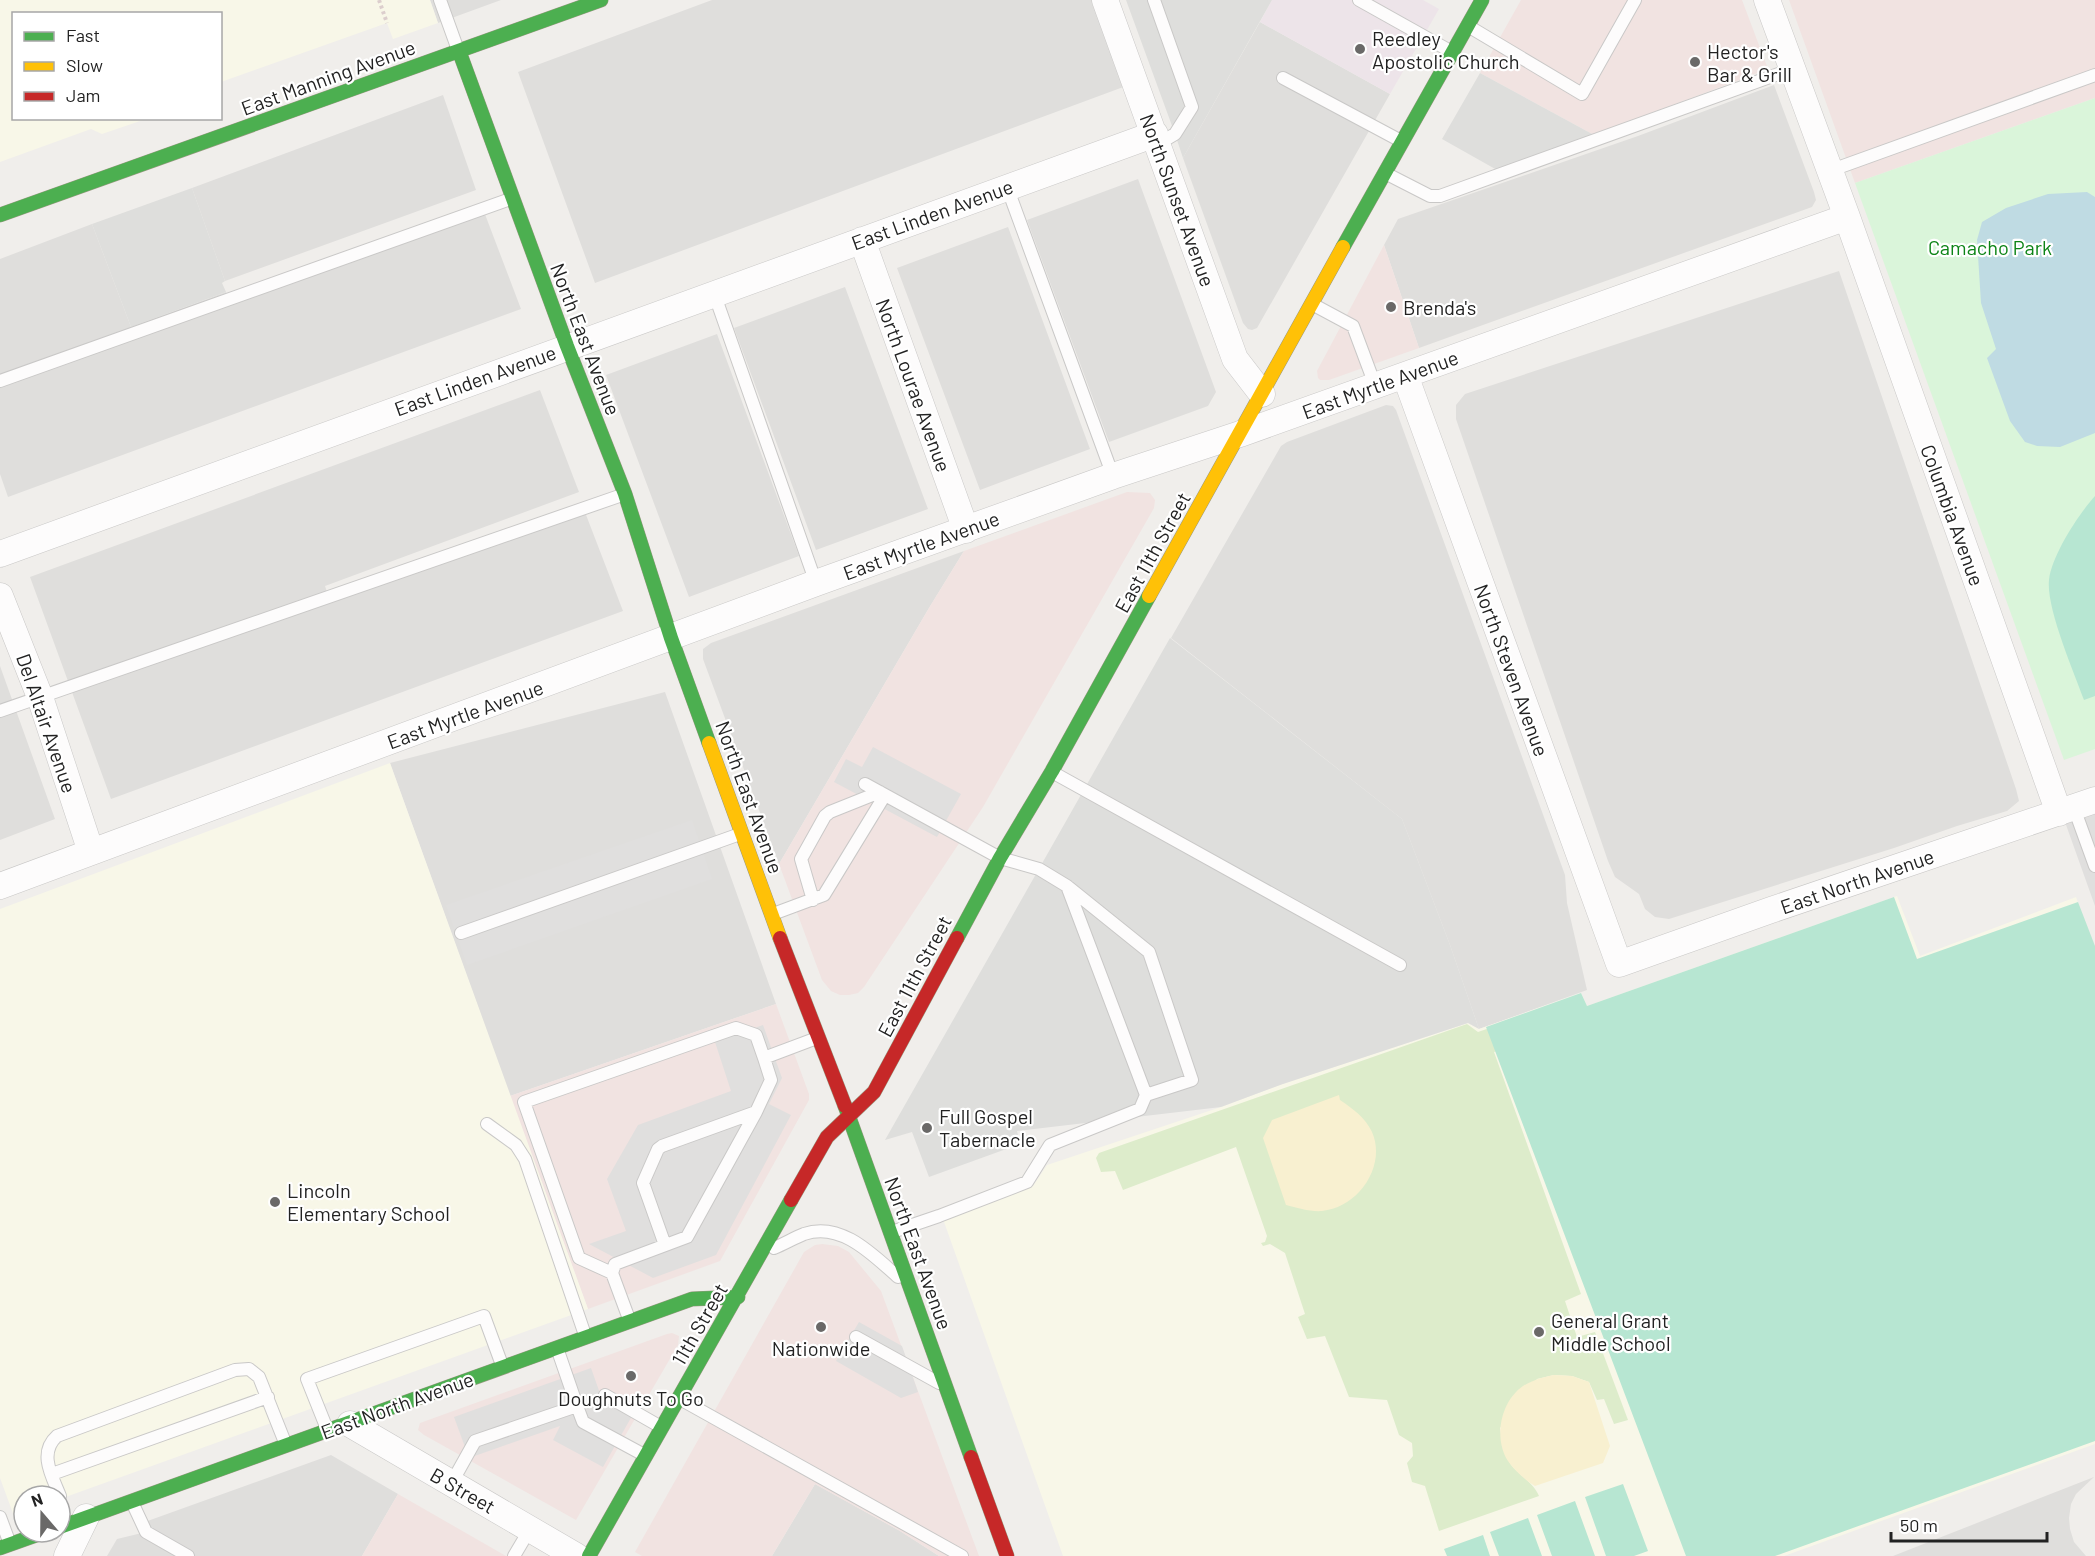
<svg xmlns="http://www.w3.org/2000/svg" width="2095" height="1556" viewBox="0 0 2095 1556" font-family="Barlow,sans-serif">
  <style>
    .residential { fill: #dfdedc }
    .commercial { fill: #f1e3e1 }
    .industrial { fill: #ede4e9 }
    .education { fill: #f8f7e8 }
    .religious { fill: #dededc }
    .grass { fill: #ddeccb }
    .sand { fill: #f8f0d0 }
    .park { fill: #daf5da }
    .pitch { fill: #b7e6d2 }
    .parking { fill: #e0dfde }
    .water { fill: #bfdbe3 }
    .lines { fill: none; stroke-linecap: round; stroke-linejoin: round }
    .lane-casing { stroke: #c9c8c7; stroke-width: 14 }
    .street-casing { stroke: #c9c8c7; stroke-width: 27 }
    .fast-casing { stroke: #999a82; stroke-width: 15 }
    .slow-casing { stroke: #999a82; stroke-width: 15 }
    .jam-casing { stroke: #999a82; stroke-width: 15 }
    .path { stroke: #dccecd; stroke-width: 4; stroke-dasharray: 3 3; stroke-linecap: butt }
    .lane { stroke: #fdfcfc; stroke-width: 12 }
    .street { stroke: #fdfcfc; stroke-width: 26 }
    .fast { stroke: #4caf50; stroke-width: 14 }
    .slow { stroke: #ffc107; stroke-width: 14 }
    .jam { stroke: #c62828; stroke-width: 14 }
    .poi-dot { fill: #6a6968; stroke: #fff; stroke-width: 2 }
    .labels { text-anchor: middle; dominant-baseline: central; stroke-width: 4.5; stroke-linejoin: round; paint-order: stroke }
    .poi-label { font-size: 20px; fill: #222; stroke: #fff; text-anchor: start }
    .street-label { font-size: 20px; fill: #222; stroke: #fff }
    .park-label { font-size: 20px; fill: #0c8416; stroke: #fff }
  </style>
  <rect width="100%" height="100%" fill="#f0eeeb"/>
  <path class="residential" d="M430,0H501L438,23Z
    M712,0H1094L1126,86L595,283L518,72Z
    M1260,22L1390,94L1257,328L1252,330L1248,329L1243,323L1183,158Z
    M1774,85L1814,192L1816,200L1812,207L1419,348L1384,245L1398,219L1638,136Z
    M443,95L476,190L225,281L192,188Z
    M1138,179L1216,392L1208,406L1109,442L1027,220Z
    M483,209L521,309L8,497L0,474V259L92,224L131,327L226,292L228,300Z
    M1008,227L1090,449L980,490L897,268Z
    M1839,271L2016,789L2019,801L2007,811L1957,826L1894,848L1669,919L1655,917L1645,909L1639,894L1615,877L1608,861L1456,419V405L1465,394Z
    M845,287L928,509L816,550L734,328Z
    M717,334L799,556L689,597L606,375Z
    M540,390L579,492L325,586L330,601L583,507L623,611L111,799L30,577Z
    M1386,405L1393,406L1396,410L1565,875L1567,903L1587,990L1479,1029L1450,945L1402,819L1171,638L1281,446L1287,442Z
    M964,551L929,608L779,864L703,659V649L711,643Z
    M0,666L55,819L0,840Z
    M665,692L776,1004L510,1096L390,763Z
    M331,1455L398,1494L362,1556H107L117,1539L146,1532L142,1523Z
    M2094,1477L2076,1494L2071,1504L2069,1518L2070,1529L2074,1542L2086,1556H1893Z
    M815,1484L900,1531L939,1556H772Z"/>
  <path class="commercial" d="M1521,0H1742L1768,69L1594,135L1480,73Z
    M1789,0H2095V98L1855,183Z
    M1384,245L1419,348L1329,380H1320L1318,378L1317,371Z
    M1127,492L1150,493L1155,500L1154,508L983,807L864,987L858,993L849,995H840L831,991L822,980L779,864L929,608L964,551Z
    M776,1004L809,1094V1100L720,1261L588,1309L510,1096Z
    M822,1244L838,1246L849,1252L881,1291L979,1556H939L900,1531L815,1484L772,1556H642L635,1552L804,1252L815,1245Z
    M667,1334L672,1333L679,1336L678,1345L576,1520L424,1435L418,1430L420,1423Z
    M398,1494L506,1556H362Z"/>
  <path class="industrial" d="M1272,0H1423L1439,9L1390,94L1260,22Z"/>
  <path class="education" d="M0,0H430L438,23L393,39L387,23L221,82L220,14H14V118L146,119L102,134L91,129L0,162Z
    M390,763L588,1309L60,1499V1496H24V1512L14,1516L0,1478V909Z
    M1897,896L1920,956L2076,897L2095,948V1444L1784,1556H1063L943,1219L1033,1186L1047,1165L1221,1107L1282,1084L1468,1023L1479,1029L1581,993L1587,1006Z"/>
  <path class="religious" d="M1126,0H1272L1183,158L1175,134Z
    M1480,73L1594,135L1497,170L1442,139Z
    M192,188L225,281L222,283L226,292L131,327L92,224Z
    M1170,638L1402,819L1450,945L1479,1029L1468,1023L1283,1084L1221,1107L1017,1131L1020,1144L929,1177L912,1132L885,1140Z"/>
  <path class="grass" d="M2095,956L1522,1043L1494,1052L1581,1294L1565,1301L1577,1337L1595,1332L1628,1420L1614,1424L1604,1399L1597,1400L1589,1382L1572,1376L1554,1375L1537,1379L1500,1428C1502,1438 1502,1451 1508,1460C1516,1474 1533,1481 1539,1496L1439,1531L1425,1486L1412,1482L1407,1463L1413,1456L1412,1443L1399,1435L1387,1400L1349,1397L1325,1336L1307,1339L1298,1317L1305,1314L1285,1253L1270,1244L1263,1246L1261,1243L1265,1242L1267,1236L1236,1147L1123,1190L1115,1171L1101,1172L1096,1158L1099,1153L1467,1024L1478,1032L1579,997L1584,1008L1915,961Z"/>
  <path class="sand" d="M1339,1095L1340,1100C1353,1109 1365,1117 1372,1132C1387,1166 1358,1208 1322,1211C1311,1212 1297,1208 1286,1205L1263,1138L1272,1120Z
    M1554,1375L1572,1376L1589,1382L1610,1446L1603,1463L1535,1486C1525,1480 1515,1471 1508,1461C1493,1438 1501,1401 1523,1386C1533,1380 1543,1377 1554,1375Z"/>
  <path class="park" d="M2095,98V749L2064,760L1855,183Z"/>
  <path class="pitch" d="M2095,496V696L2084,700C2074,672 2046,608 2049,580C2052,555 2078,515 2095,496Z
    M1894,897L1917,959L2078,902L2095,946V1441L1775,1556H1686L1486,1027L1581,993L1587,1006Z
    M1623,1484L1648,1551L1634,1556H1606L1585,1497Z
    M1575,1501L1595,1556H1552L1537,1515Z
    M1528,1518L1542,1556H1499L1490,1532Z
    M1483,1535L1490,1556H1447L1444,1549Z"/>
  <path class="parking" d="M873,747L961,794L937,837L834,782L846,759L862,767Z
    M2095,811V906L2065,822Z
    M692,820L712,879L467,965L446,905Z
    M763,1025L782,1078L769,1104L791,1115L716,1255L653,1278L589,1244L626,1231L607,1179L638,1125L731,1091L715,1042Z
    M859,1322L902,1346L918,1392L901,1398L836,1361Z
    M591,1368L602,1399L632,1416L603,1467L553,1440L560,1426L469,1458L454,1417Z"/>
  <path class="water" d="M2087,192L2095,197V433L2060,447L2037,446L2025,442L2010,421L1987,358L1996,349L1981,303L1977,240L1982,222L2006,208L2048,194Z"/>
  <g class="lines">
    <defs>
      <path id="lane" d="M440,0L458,50
        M1154,0L1192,107L1175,134L1158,144
        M1359,0L1452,52
        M1468,26L1582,94L1635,0
        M1283,78L1401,141
        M1829,171L2095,75
        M1385,173L1430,196H1440L1792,69
        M1007,187L1113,476
        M714,293L816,583
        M1312,304L1353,326L1375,385
        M0,381L513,198
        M0,711L625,494
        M1052,772L1400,965
        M865,784L1000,858L1039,869L1067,886L1149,952L1192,1080L1146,1095
        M2074,808L2095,866
        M813,900L801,859L825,816L830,812L880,792
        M773,914L824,895L885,795
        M461,933L740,834
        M487,1124L516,1145L525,1159L585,1335
        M892,1232L939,1216L1027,1182L1050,1145L1140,1109L1146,1095L1067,886
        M665,1245L643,1183L658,1149L662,1146L756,1112
        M774,1248C784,1244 794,1238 804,1234C841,1221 873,1255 898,1277
        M612,1273L579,1258L524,1102L736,1028L756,1035L764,1058
        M629,1319L612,1273L615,1264L687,1237L756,1112L771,1080L764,1058L817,1038
        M856,1337L939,1383
        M605,1395L661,1427
        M680,1399L962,1556
        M577,1406L583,1422L646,1456
        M327,1429L307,1379L484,1316L502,1365
        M52,1474L268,1397
        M451,1484L475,1441L577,1406L557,1348
        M60,1496C52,1476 38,1453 57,1436L235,1370L249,1369L259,1377L286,1445
        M132,1502L146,1532L188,1556
        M0,1517L10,1544
        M514,1556L530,1529"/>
      <path id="street" d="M1105,0L1235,359L1262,394
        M1767,0L1847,217L2059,813
        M862,240L966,530
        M1405,375L1619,964L1771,910L2095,800
        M0,554L1155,134
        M0,596L40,697L91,852
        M0,886L816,583L1113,476L1240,434L1847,217
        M350,1424L576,1556
        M67,1556L86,1517"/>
      <path id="fast" d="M459,51L567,346L625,494L671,638L709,743
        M0,215L601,0
        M1343,247L1482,0
        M957,938L1000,858L1052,771L1149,596
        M845,1106L971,1457
        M60,1527L692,1299L738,1297
        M0,1548L45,1532
        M589,1556L791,1200"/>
      <path id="slow" d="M1149,596L1343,247
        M709,743L780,938"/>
      <path id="jam" d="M780,938L845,1106
        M791,1200L827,1137L874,1092L957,938
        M971,1457L1007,1556"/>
    </defs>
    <use href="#lane" class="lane-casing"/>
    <use href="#street" class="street-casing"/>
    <use href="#fast" class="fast-casing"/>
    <use href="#slow" class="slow-casing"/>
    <use href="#jam" class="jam-casing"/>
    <path class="path" d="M379,0L387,23"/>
    <use href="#lane" class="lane"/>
    <use href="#street" class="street"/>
    <use href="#fast" class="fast"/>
    <use href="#slow" class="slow"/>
    <use href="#jam" class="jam"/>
  </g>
  <g class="poi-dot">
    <circle cx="1360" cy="49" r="6"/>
    <circle cx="1695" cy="62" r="6"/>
    <circle cx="1391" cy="307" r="6"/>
    <circle cx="927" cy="1128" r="6"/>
    <circle cx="275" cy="1202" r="6"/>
    <circle cx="821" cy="1327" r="6"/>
    <circle cx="1539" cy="1332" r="6"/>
    <circle cx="631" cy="1376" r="6"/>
  </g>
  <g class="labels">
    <g class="poi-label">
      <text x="1372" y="38">Reedley<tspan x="1372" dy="23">Apostolic Church</tspan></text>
      <text x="1707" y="51">Hector's<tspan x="1707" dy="23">Bar &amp; Grill</tspan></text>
      <text x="1403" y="307">Brenda's</text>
      <text x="939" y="1116">Full Gospel<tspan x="939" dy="23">Tabernacle</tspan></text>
      <text x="287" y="1190">Lincoln<tspan x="287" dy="23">Elementary School</tspan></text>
      <text x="1551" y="1320">General Grant<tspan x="1551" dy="23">Middle School</tspan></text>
      <text x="821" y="1348" text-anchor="middle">Nationwide</text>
      <text x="631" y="1398" text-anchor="middle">Doughnuts To Go</text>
    </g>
    <g class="street-label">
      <text transform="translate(328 77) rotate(-20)">East Manning Avenue</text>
      <text transform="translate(1178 200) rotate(70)">North Sunset Avenue</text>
      <text transform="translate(932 214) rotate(-20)">East Linden Avenue</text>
      <text transform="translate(586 339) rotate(69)">North East Avenue</text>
      <text transform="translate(475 380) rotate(-20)">East Linden Avenue</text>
      <text transform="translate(1380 384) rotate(-20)">East Myrtle Avenue</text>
      <text transform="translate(914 385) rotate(70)">North Lourae Avenue</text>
      <text transform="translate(1953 515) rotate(70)">Columbia Avenue</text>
      <text transform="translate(921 545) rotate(-20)">East Myrtle Avenue</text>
      <text transform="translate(1152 552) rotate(-61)">East 11th Street</text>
      <text transform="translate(1512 670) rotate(70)">North Steven Avenue</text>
      <text transform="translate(465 714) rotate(-20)">East Myrtle Avenue</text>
      <text transform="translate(47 723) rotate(71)">Del Altair Avenue</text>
      <text transform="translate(750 797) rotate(70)">North East Avenue</text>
      <text transform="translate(1857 881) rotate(-19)">East North Avenue</text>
      <text transform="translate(914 976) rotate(-62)">East 11th Street</text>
      <text transform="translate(919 1253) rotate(70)">North East Avenue</text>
      <text transform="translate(699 1324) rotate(-60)">11th Street</text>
      <text transform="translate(397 1405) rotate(-20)">East North Avenue</text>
      <text transform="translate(463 1490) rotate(30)">B Street</text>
    </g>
    <g class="park-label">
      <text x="1990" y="247">Camacho Park</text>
    </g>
  </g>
  <rect x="12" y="12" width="210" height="108" fill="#ffffff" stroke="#a7a7a7" stroke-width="1.5"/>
  <rect x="24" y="32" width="30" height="9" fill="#4caf50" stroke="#a7a7a7" stroke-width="1.5"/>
  <text x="66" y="42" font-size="18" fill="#222222">Fast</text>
  <rect x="24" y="62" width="30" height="9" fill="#ffc107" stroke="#a7a7a7" stroke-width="1.5"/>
  <text x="66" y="72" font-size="18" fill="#222222">Slow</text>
  <rect x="24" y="92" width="30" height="9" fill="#c62828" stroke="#a7a7a7" stroke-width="1.5"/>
  <text x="66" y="102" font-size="18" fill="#222222">Jam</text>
  <g transform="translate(42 1514) rotate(340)"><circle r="28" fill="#ffffff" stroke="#a7a7a7" stroke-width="1.5"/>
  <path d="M0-4.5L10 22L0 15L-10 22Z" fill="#6a6968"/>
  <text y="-9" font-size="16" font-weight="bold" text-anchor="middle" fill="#222222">N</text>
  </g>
  <path d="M1891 1532v9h156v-9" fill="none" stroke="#222222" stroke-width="3"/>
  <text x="1900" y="1532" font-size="18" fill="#222222" stroke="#ffffff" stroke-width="4.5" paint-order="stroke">50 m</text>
</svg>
